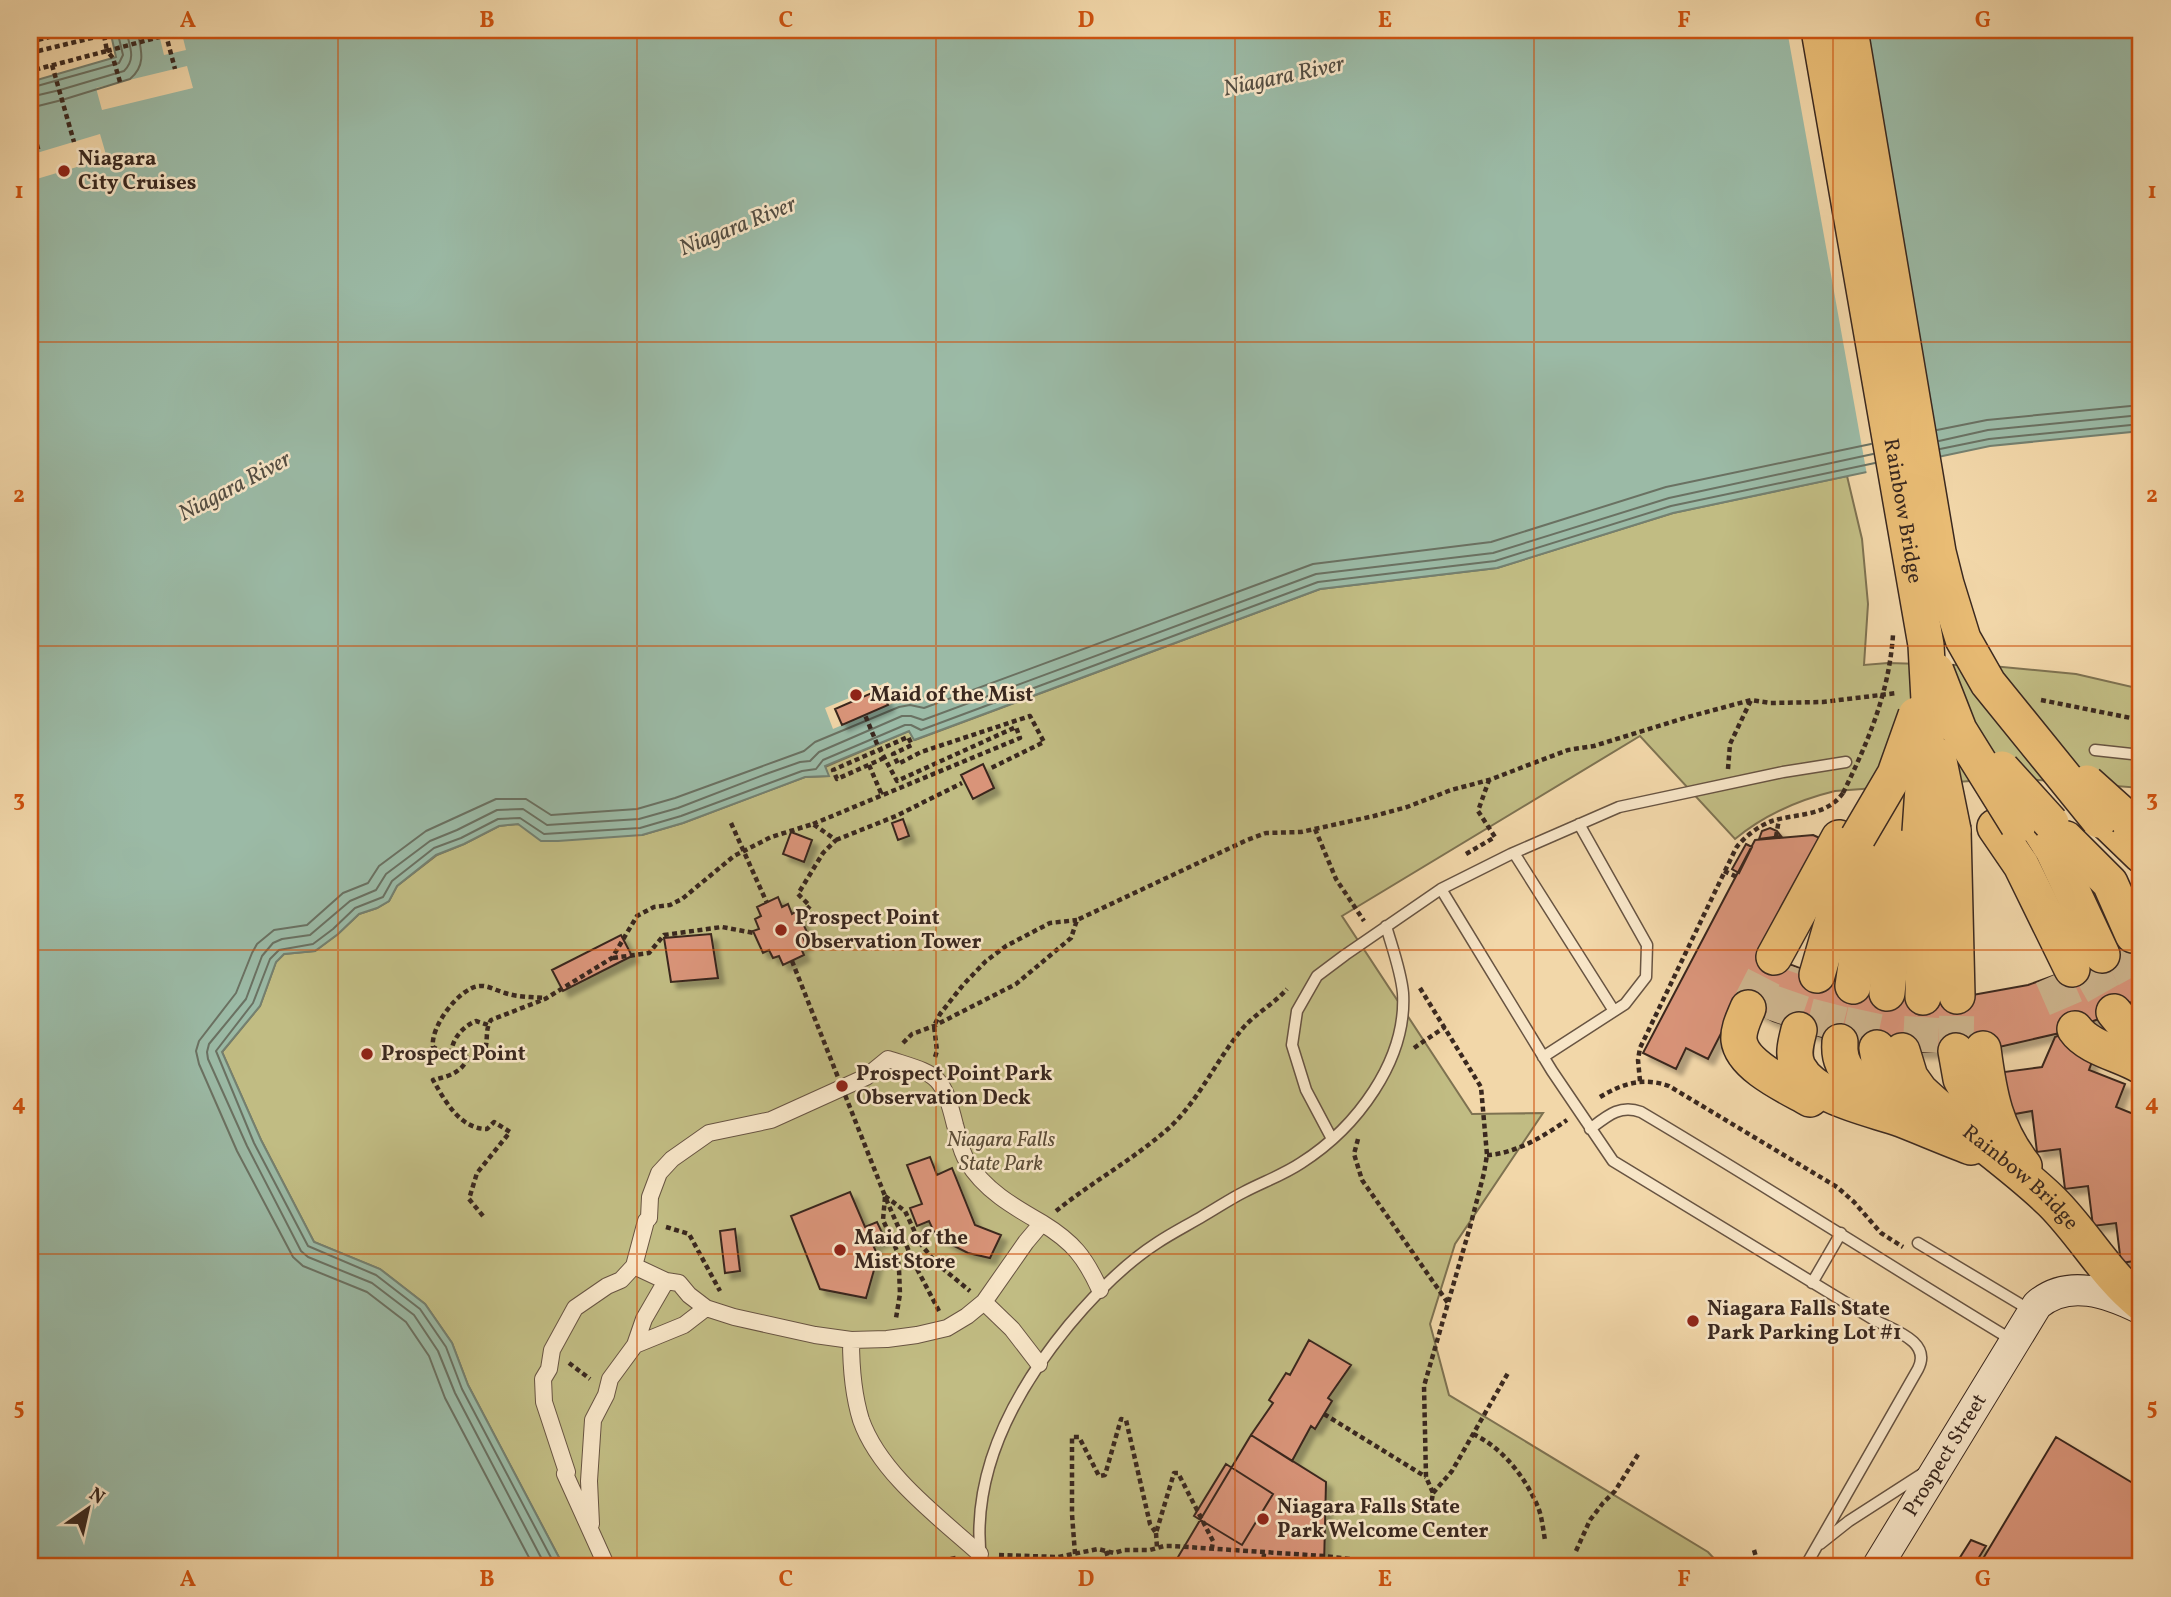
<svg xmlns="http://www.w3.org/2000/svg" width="2171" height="1597" viewBox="0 0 2171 1597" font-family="Vollkorn,serif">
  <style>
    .green { fill: #c1bc83; stroke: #7e7251; stroke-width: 2 }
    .water { fill: #9bbaa6; stroke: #748070; stroke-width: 2 }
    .pier { fill: #f2d7a9 }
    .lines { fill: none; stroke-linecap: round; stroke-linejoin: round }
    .shore { stroke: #6a7162; stroke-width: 2 }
    .building { fill: #d99479; stroke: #3a281f; stroke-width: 2; filter: url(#shadow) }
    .trunk-tunnel { stroke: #cdb48d; stroke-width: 35; stroke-dasharray: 35 18; stroke-linecap: butt }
    .service-casing { stroke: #685442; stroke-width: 13 }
    .pedestrian-casing { stroke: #685442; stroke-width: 18 }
    .secondary-casing { stroke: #3a281f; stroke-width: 32 }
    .trunk-casing { stroke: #3a281f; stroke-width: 38 }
    .path { stroke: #3a281f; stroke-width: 4.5; stroke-dasharray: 5 3.5; stroke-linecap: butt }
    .service { stroke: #f7e5c7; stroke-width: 10 }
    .pedestrian { stroke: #f7e5c7; stroke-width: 16 }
    .secondary { stroke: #f7e5c7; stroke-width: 30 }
    .trunk { stroke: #e9bc74; stroke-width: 35 }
    .trunk-bridge-casing { stroke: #3a281f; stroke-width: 38; stroke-linecap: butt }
    .path-bridge { stroke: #3a281f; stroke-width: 4.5; stroke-dasharray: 5 3.5; stroke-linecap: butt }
    .trunk-bridge { stroke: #e9bc74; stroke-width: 35 }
    .grid { fill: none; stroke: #ce520f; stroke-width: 2; stroke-opacity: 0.55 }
    .poi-dot { fill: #8f2418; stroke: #f7e5c7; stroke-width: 2.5 }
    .labels { text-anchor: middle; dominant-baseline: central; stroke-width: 5; stroke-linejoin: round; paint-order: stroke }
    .poi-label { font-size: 21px; font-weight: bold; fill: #3a281f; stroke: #f7e5c7; text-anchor: start }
    .street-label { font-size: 21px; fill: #3a281f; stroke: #f7e5c7 }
    .park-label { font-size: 21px; font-style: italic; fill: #5c4d38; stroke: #f7e5c7 }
    .water-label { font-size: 23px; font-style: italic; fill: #524c41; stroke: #f7e5c7 }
    .neatline { fill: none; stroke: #ce520f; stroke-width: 2.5 }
    .grid-label { font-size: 23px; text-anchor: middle; font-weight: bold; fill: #ce520f }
  </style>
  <defs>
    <filter id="shadow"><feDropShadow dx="6" dy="6" stdDeviation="2" flood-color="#0004"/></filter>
  </defs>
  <rect width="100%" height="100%" fill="#f2d7a9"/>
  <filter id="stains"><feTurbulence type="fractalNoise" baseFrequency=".00286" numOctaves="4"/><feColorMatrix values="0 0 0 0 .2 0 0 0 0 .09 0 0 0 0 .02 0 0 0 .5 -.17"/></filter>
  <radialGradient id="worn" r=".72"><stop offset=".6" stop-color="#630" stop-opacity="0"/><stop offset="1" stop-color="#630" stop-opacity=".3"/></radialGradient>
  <path class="green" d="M1847,476L1862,539L1868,604L1864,665L1888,663L1992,666L2076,674L2141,689V788L2011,778L1835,791C1798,800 1764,815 1735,839L1640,736L1342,916L1472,1114L1543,1113L1455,1244L1430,1324L1449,1395L1708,1552L1722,1567H564L468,1385L452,1343L425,1304L380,1269L314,1242L261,1140L222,1052L260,1006L276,962L284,954L315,951L338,934L359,914L377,908L389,901L397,886L437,855L464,844L499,826L518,824L642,835L683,823L805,777L828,776L825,767L909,731L915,740L1320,589L1497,568L1673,513Z"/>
  <path class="water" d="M110,30H2141V431L1990,446L1673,513L1497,568L1320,589L914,740L909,731L825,766L829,776L805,777L683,823L642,835L558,841H541L518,824L499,826L464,844L436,855L397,886L389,901L377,908L359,914L338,934L315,951L284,954L276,962L260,1006L222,1052L261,1140L314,1242L380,1269L425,1304L452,1343L468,1385L564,1567H30V82L116,57Z"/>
  <path class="pier" d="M158,30H181L186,50L164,55Z
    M1787,30H1862L1938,461L1867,475Z
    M187,66L193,88L102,110L96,88Z
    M100,134L107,158L30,181V155Z
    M888,682L896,702L833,729L825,708Z"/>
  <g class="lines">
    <path class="shore" d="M30,88L119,63L123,55L117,30
      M30,97L60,90L124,71C137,58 129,45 126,30
      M30,108L62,100L130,79C147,65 141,49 137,30
      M1937,430L1987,420L2141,405
      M1939,441L1988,430L2141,415
      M1940,449L1989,439L2141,424
      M534,1567L445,1398L429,1356L406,1322L367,1292L303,1266L293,1257L237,1151L199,1064L196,1051L199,1041L236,993L252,953L257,944L274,930L307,925L343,893L368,883L379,866L426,831L496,799H526L551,815L637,809L675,798L804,751L815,742L899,707L910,705L924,708L1313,564L1491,542L1666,487L1871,444
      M546,1567L455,1393L438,1351L414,1315L372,1283L308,1257L301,1251L247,1146L208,1059L207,1052L209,1044L246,999L262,956L273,943L282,939L310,935L350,901L376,890L386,874L430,841L457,830L497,810L523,809L547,825L639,819L678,808L766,774L800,762L810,761L819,752L902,716H911L923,720L1316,574L1493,553L1669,498L1873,454
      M556,1567L462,1389L446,1347L420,1309L376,1275L308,1246L254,1143L216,1051L253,1003L270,959L279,950L313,944L333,929L355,908L383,897L392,881L434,848L461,838L498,819L520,818L544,834L640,828L681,816L802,771L816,769L823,760L905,725H911L921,730L1318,582L1495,561L1671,506L1875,463"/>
  </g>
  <path class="building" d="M881,689L888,705L842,725L835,709Z
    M983,764L994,788L973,799L961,775Z
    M903,819L909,836L898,840L892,823Z
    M1770,828L1777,831L1781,836L1759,839L1762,831Z
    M791,832L812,840L804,862L783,854Z
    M1813,835L1822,839L1781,961L1836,982L1898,995L1967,996L2028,985L2072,969L2110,951L2141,930V997L2104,1017L2064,1032L1999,1047L1948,1052H1920L1877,1048L1831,1040L1773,1021L1737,1002L1708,1059L1686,1048L1676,1069L1643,1053L1755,840Z
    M1746,844L1752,847L1739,873L1732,869Z
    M778,897L782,907L788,904L792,914L797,911L807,932L802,935L806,944L800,946L804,955L783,965L779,956L773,958L769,950L763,953L753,931L759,929L755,919L761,916L757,907Z
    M711,934L718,978L671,982L664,938Z
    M621,935L632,956L563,991L552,970Z
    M2062,1034L2097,1048L2089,1070L2125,1084L2116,1107L2141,1117V1260L2121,1263L2116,1223L2093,1226L2088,1186L2065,1189L2060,1149L2037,1152L2032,1111L2009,1115L2004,1072L2042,1067L2055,1037Z
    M930,1157L937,1175L952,1168L975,1225L1001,1235L990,1258L968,1253L950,1244L935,1234L929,1221L917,1226L910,1208L922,1204L907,1165Z
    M850,1192L865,1227L877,1222L885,1239L873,1245L878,1256L866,1298L820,1289L791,1216Z
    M735,1229L740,1271L725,1273L720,1231Z
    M1309,1340L1351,1365L1328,1398L1332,1401L1315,1429L1311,1426L1292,1461L1251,1435L1273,1403L1269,1400L1286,1373L1290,1375Z
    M1251,1435L1326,1482L1324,1567H1174L1175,1562Z
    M2056,1437L2141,1488V1567H1978Z
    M1226,1464L1273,1494L1242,1545L1194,1516Z
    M1971,1540L1986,1546L1973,1567H1970L1959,1559Z"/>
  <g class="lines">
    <path class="trunk-tunnel" d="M2117,946L2141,989
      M2086,963L2114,1012
      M2052,976L2075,1029
      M1748,1008L1774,957
      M1781,1024L1800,969
      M1822,1037L1836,982
      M1858,1045L1870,990
      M1956,1051L1957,996
      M1920,1052L1923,997"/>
    <defs>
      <path id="service" d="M2095,750L2141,755
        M1514,853L1614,1011
        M1441,889L1552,1071L1613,1161L1871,1318C1889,1329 1933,1340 1918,1369L1805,1567
        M1543,1057L1625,1004L1646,977L1647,945L1579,824
        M1590,1129C1607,1116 1620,1104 1641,1112C1766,1186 1888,1265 2012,1340
        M1332,1139L1306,1090L1292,1045L1297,1011L1317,976L1345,955L1441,889L1511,854L1619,807L1783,772L1846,762
        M1918,1243L2030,1310
        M1812,1283L1841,1233
        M1820,1544L1849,1521L1922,1474
        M982,1567C968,1477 1013,1393 1069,1325C1095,1294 1123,1265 1157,1243C1172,1233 1188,1225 1203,1216C1217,1208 1230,1199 1244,1192C1263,1182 1283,1175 1301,1163C1356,1128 1407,1061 1403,993C1401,971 1392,947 1386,926"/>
      <path id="pedestrian" d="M888,1059C937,1075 942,1072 955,1125C959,1138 960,1150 967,1161C984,1190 1014,1207 1042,1223L1026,1242L984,1302L967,1316L947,1328L917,1335L887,1339L851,1340L815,1335L734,1317L706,1308L689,1295L679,1283L666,1281L634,1266L646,1221L649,1218L650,1197L659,1173L672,1159L709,1133L771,1120L866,1077Z
        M1042,1223C1073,1242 1085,1257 1100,1290
        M984,1302L1012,1329L1039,1364
        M851,1340C851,1367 853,1394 861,1420C880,1474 939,1517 980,1554
        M635,1345L684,1325L706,1308
        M591,1524L589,1481L593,1420L606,1395L610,1379L635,1345L644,1319L666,1281
        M607,1567L565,1474L567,1472L544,1402L543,1379L549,1369L552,1350L575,1308L607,1286L621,1280L634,1266"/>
      <g id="secondary">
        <path id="s1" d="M1877,1567L2037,1305C2068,1278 2109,1293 2141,1309"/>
      </g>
      <g id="trunk">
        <path d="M2021,800L2053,850L2102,955"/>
        <path d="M2086,802L2141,855"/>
        <path d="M1995,827L2021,865L2072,969"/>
        <path d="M1953,830L1957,996"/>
        <path d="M2066,839L2110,883L2133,935"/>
        <path d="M1774,957L1839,838"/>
        <path d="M1817,975L1835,913L1865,848"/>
        <path d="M1853,986L1865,903L1881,844L1911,779"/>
        <path d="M1887,993L1896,907L1898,848"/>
        <path d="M1923,997L1925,910L1933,840L1936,794"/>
        <path d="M1748,1008C1744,1018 1738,1029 1739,1040C1742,1066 1789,1087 1810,1099"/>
        <path d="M2114,1012L2141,1045"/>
        <path d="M2075,1029C2088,1048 2121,1054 2141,1066"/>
        <path d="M1799,1030C1796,1042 1792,1055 1798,1067C1814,1098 1870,1108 1901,1119C1924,1128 1947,1138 1971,1147"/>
        <path d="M1840,1042C1837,1077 1865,1084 1891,1099"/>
        <path d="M1877,1048L1880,1065L1912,1103"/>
        <path d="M1983,1049C1989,1095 1995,1129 2024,1166"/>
        <path id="s2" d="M1902,1051L1910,1077L1920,1091C1962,1131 2011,1162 2052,1202C2084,1234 2106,1275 2141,1303"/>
        <path d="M1956,1051L1961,1079L1967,1090L1991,1122"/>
      </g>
    </defs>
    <use href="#service" class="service-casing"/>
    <use href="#pedestrian" class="pedestrian-casing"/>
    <use href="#secondary" class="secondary-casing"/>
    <use href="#trunk" class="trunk-casing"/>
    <path class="path" d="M30,42L76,30
      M30,53L104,35L107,51L30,71
      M52,65L74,142
      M120,82L113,58L107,51L159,37L166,35L175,69
      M30,120L39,152
      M856,695L858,699
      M2041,700L2141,720
      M884,758L837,779L833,770L908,737L912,745L893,754L898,764L921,752L1030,716L1044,742L989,769
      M869,765L881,793L878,794
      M1728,769L1730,744L1751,700
      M813,824L1020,738L1016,727L897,781L877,744L865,715
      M1315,829L1336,879L1364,921
      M1776,837L1779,819
      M836,840L896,816L962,783
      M1466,854L1495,837L1478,811L1489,780
      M1724,871L1737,877
      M613,958L649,953L664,935L722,927L754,933
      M1420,988L1481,1087L1487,1155L1484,1173L1470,1227L1424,1386L1426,1477L1433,1493L1431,1505
      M903,1043L912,1034L934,1026L1016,984L1071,938L1077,920L1247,840L1266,833L1301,832L1374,816L1407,807L1451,790L1489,780L1568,750L1594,746L1688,717L1751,700L1770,703L1823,702L1897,693
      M1414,1048L1445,1027
      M451,1054C452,1039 462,1027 476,1021L488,1025
      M935,1057L937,1051L934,1026L940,1014L963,985L986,961L1006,946L1050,923L1077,920
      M468,1058L462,1054L444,1053L433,1047C430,1027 459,988 479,986C488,985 497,991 505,993C517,997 531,997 544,998
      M1640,1081L1638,1060L1640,1048L1736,848C1744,837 1760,825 1772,821C1797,813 1826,817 1843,793
      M1600,1097C1623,1083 1644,1077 1669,1086L1837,1187L1854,1202L1881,1233L1903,1247
      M1358,1139L1354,1154L1362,1180L1448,1303
      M1487,1155C1515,1154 1544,1136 1567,1120
      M885,1196L905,1211L920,1243L936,1263L970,1291
      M885,1197L883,1220L897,1251L899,1269L900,1294L896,1318
      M886,1199L915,1265L939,1311
      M1056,1211C1092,1182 1134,1159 1169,1128C1200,1099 1216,1060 1243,1028C1256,1013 1274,1004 1287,989
      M483,1216L469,1199L477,1173L510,1132L494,1122L487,1129C460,1129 445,1101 433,1080C449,1076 461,1073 468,1058C496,1056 481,1035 491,1020L545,999L612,958L637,916L654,907L670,905L682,899L734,856L771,837L813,824L836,840L823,853L798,894L810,906L800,917
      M666,1227L689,1234L720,1291
      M569,1363L590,1379
      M1324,1414L1426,1477
      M1473,1434C1503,1448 1525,1477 1538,1507C1542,1517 1543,1529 1545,1540
      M1433,1493L1452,1471L1508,1373
      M1156,1533L1157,1548
      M1754,1550L1759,1567
      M1106,1551L1111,1567
      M1576,1551L1590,1520L1603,1503L1615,1491L1639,1453
      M1075,1554L1072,1514V1437H1079L1099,1476L1105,1475L1121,1419L1126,1420L1150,1524L1156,1533L1174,1473H1178L1213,1541L1212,1548
      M999,1555L1058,1557L1098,1549L1114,1553L1124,1550H1150L1164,1546H1172L1324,1556L1383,1563
      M1468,1563L1510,1565
      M909,1567L956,1558
      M1263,1567L1264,1553
      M1582,1567H1600
      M1671,1567H1679"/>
    <use href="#service" class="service"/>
    <use href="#pedestrian" class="pedestrian"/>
    <use href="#secondary" class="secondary"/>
    <use href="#trunk" class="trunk"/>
    <defs>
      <g id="trunk-bridge">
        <path id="s3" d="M1819,30L1926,645L1929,700L1920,832"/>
        <path d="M1850,30L1938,552L1946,584L1963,639L1988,683L2099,820"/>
        <path d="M1936,671L1959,730L2018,825"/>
        <path d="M1938,756L1953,830"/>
        <path d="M2002,769L2051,823"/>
        <path d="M2087,783L2126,818"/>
        <path d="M1858,837L1895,774L1916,715"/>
      </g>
    </defs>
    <use href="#trunk-bridge" class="trunk-bridge-casing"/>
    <path class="path-bridge" d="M1843,793C1868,742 1889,693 1893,635
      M731,823L767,903
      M792,961L885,1196"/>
    <use href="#trunk-bridge" class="trunk-bridge"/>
  </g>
  <path class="grid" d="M338,30V1567M637,30V1567M936,30V1567M1235,30V1567M1534,30V1567M1833,30V1567M30,342H2141M30,646H2141M30,950H2141M30,1254H2141"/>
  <g class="poi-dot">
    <circle cx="64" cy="171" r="7"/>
    <circle cx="856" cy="695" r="7"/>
    <circle cx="781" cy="930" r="7"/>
    <circle cx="367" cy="1054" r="7"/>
    <circle cx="842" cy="1086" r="7"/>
    <circle cx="840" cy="1250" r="7"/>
    <circle cx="1693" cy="1321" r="7"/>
    <circle cx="1263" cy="1519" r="7"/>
  </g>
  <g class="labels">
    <g class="poi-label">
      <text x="78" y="159">Niagara<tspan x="78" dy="24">City Cruises</tspan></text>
      <text x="870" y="695">Maid of the Mist</text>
      <text x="795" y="918">Prospect Point<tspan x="795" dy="24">Observation Tower</tspan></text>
      <text x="381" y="1054">Prospect Point</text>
      <text x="856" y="1074">Prospect Point Park<tspan x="856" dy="24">Observation Deck</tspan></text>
      <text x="854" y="1238">Maid of the<tspan x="854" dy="24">Mist Store</tspan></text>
      <text x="1707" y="1309">Niagara Falls State<tspan x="1707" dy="24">Park Parking Lot #1</tspan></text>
      <text x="1277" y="1507">Niagara Falls State<tspan x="1277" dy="24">Park Welcome Center</tspan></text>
    </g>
    <g class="street-label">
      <text stroke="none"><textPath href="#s3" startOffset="488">Rainbow Bridge</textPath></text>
      <text stroke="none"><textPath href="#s2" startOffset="177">Rainbow Bridge</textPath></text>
      <text stroke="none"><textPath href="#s1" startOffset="131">Prospect Street</textPath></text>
    </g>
    <g class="park-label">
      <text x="1001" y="1140">Niagara Falls<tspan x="1001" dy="24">State Park</tspan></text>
    </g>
    <g class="water-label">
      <text transform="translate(1284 77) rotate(-12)">Niagara River</text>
      <text transform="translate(738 227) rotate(-22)">Niagara River</text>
      <text transform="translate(235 487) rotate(-28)">Niagara River</text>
    </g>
  </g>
  <rect width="2171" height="1597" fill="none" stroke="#f2d7a9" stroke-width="77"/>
  <g transform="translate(88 1509) rotate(34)" stroke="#f7e5c7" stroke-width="5" paint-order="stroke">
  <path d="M0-5L12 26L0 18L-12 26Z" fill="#3a281f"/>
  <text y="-10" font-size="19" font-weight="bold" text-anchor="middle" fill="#3a281f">N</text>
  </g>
  <rect x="38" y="38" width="2094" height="1520" class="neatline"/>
  <g class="grid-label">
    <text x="188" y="27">A</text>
    <text x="487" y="27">B</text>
    <text x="786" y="27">C</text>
    <text x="1086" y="27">D</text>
    <text x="1385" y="27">E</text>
    <text x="1684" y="27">F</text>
    <text x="1983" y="27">G</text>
    <text x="19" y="198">1</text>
    <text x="2152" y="198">1</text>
    <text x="19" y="502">2</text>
    <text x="2152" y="502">2</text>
    <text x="19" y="806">3</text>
    <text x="2152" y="806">3</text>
    <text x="19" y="1110">4</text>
    <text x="2152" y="1110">4</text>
    <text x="19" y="1414">5</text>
    <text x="2152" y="1414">5</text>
    <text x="188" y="1586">A</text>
    <text x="487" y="1586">B</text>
    <text x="786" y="1586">C</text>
    <text x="1086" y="1586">D</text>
    <text x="1385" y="1586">E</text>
    <text x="1684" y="1586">F</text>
    <text x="1983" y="1586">G</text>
  </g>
  <rect width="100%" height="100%" filter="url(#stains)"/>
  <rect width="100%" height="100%" fill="url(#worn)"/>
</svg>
